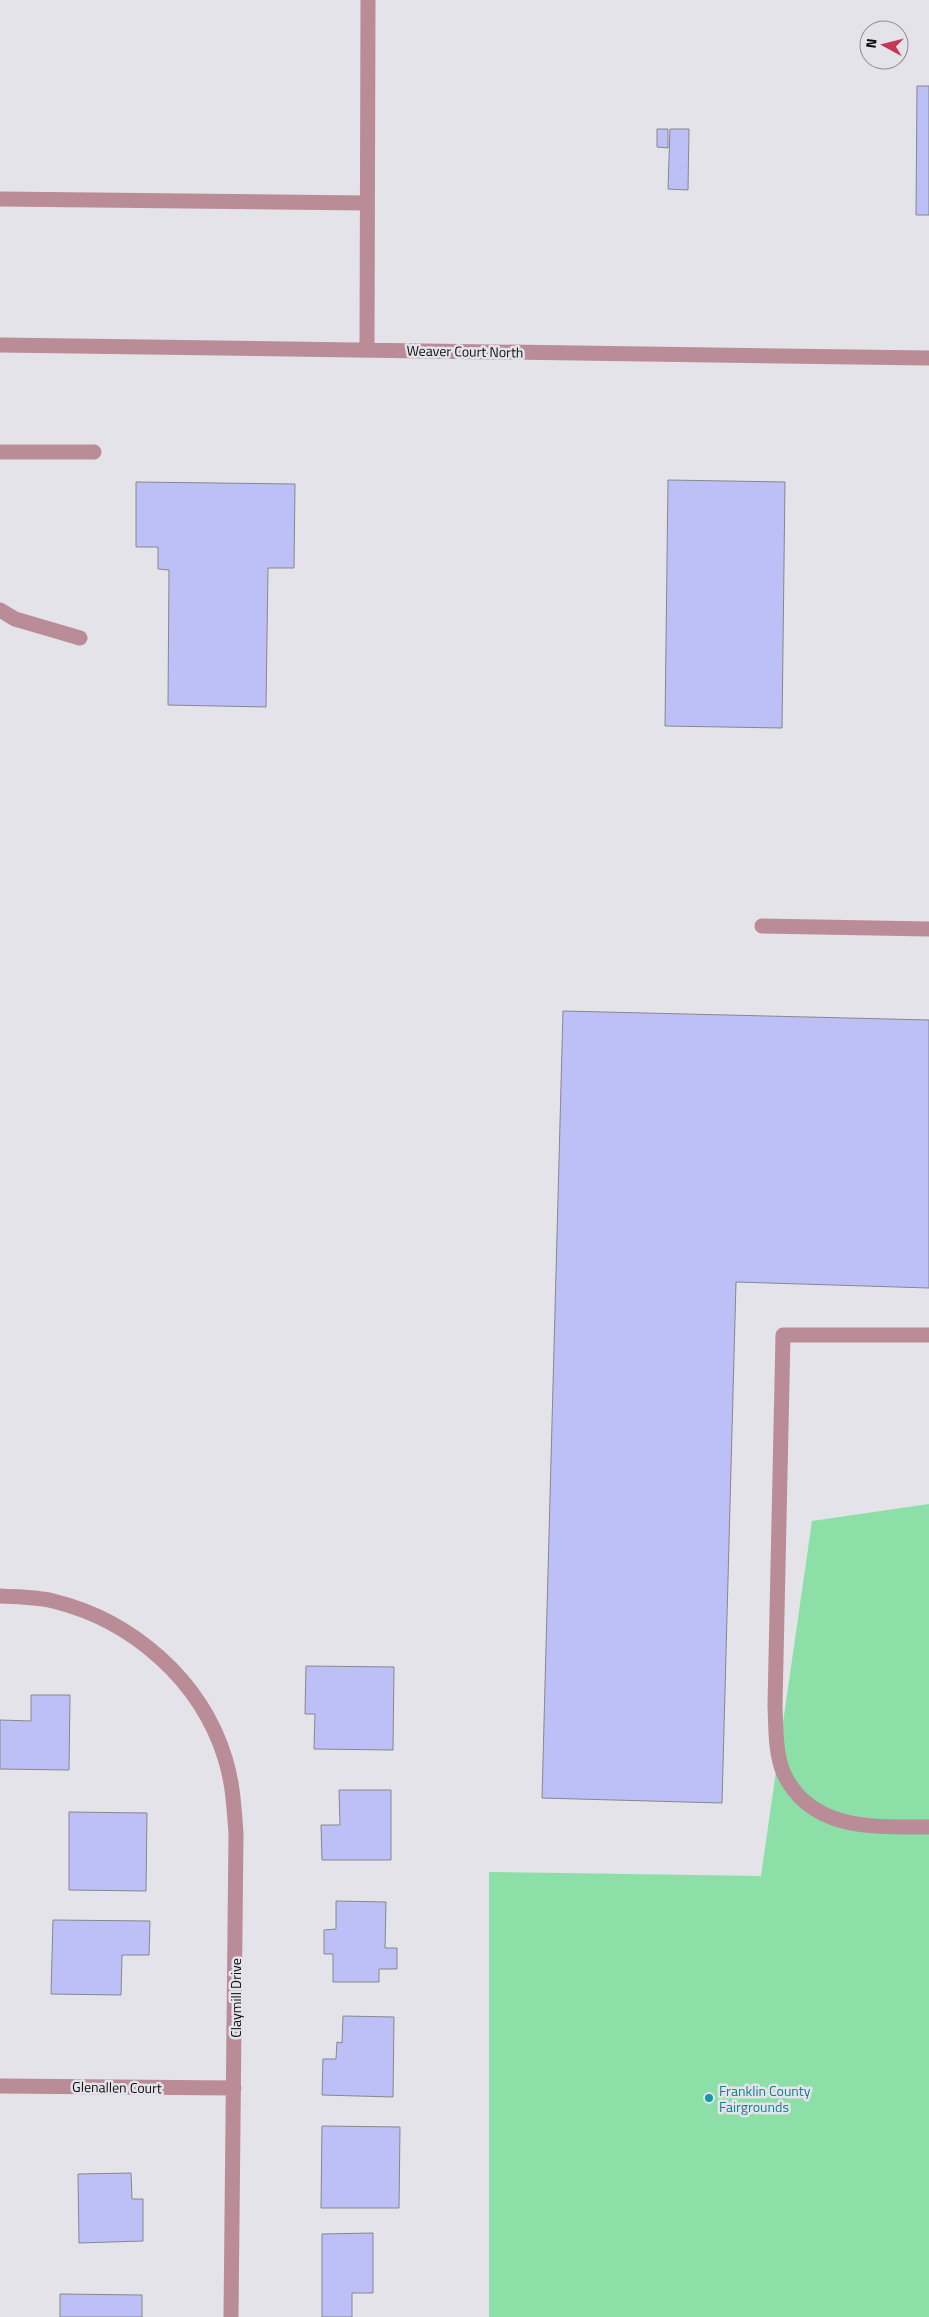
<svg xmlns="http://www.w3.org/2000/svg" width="929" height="2317" viewBox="0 0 929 2317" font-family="'Titillium Web',sans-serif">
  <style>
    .green { fill: #8bdfa7 }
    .building { fill: #bdc0f6; stroke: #87878d }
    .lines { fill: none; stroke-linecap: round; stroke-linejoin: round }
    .minor { stroke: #b98c97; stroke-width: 15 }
    .culture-dot { fill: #0f9aa8; stroke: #e3e3e9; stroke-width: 2 }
    .labels { text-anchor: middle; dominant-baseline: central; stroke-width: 5; stroke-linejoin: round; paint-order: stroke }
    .street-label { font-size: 14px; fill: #0d0d0f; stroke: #e3e3e9 }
    .culture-label { font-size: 14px; fill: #0d838f; stroke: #e3e3e9; text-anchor: start }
  </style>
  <rect width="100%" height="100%" fill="#e3e3e9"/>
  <path class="green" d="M929,1504V2317H489V1872L761,1876L812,1521Z"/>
  <path class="building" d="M917,86H929V215H916Z
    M657,129H668V148L657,147Z
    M670,129H689L688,190L668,189Z
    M668,480L785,482L782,728L665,726Z
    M136,482L295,484L294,568H268L266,707L168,705L169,570L158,569V547H136Z
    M563,1011L929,1020V1288L736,1282L722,1803L542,1798Z
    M306,1666L394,1667L393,1750L314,1749L315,1714H305Z
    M31,1695H70L69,1770L0,1769V1720L31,1721Z
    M339,1790H391V1860H322L321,1825H340Z
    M69,1812L147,1813L146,1891L69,1890Z
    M336,1901L386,1902L385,1948H397V1969H379V1982H333V1954H324V1930L336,1929Z
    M53,1920L150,1921L149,1955H122L121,1995L51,1994Z
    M343,2016L394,2017L393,2097L322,2095L323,2059H336L337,2042L342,2043Z
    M322,2126L400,2127L399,2208H321Z
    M131,2173L132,2199H143V2241L79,2243L78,2174Z
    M373,2233V2293H352V2317H322V2234Z
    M60,2294L142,2295V2317H60Z"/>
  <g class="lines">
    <path class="minor" d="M0,199L367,203
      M0,345L929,358
      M367,350L368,0
      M0,452H94
      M0,610L15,619L80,638
      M762,926L929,929
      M929,1335H783L775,1706C776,1727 775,1754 784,1774C811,1831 875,1827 929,1827
      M0,1596C17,1597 37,1597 53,1601C132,1620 201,1680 225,1758C233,1783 234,1808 236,1833L231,2317
      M0,2086L234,2088"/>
  </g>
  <circle class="culture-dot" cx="709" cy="2098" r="5"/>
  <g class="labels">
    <g class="street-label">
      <text transform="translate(465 351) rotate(1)">Weaver Court North</text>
      <text transform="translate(235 1998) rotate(-90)">Claymill Drive</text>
      <text transform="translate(117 2087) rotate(1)">Glenallen Court</text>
    </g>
    <g class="culture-label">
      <text x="719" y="2090">Franklin County<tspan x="719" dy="16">Fairgrounds</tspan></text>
    </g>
  </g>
  <g transform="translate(884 45) rotate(277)"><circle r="24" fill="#e3e3e9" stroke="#8d8d92"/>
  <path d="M0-4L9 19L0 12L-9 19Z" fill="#c63656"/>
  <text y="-8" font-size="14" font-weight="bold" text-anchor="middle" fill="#0d0d0f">N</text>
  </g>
</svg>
